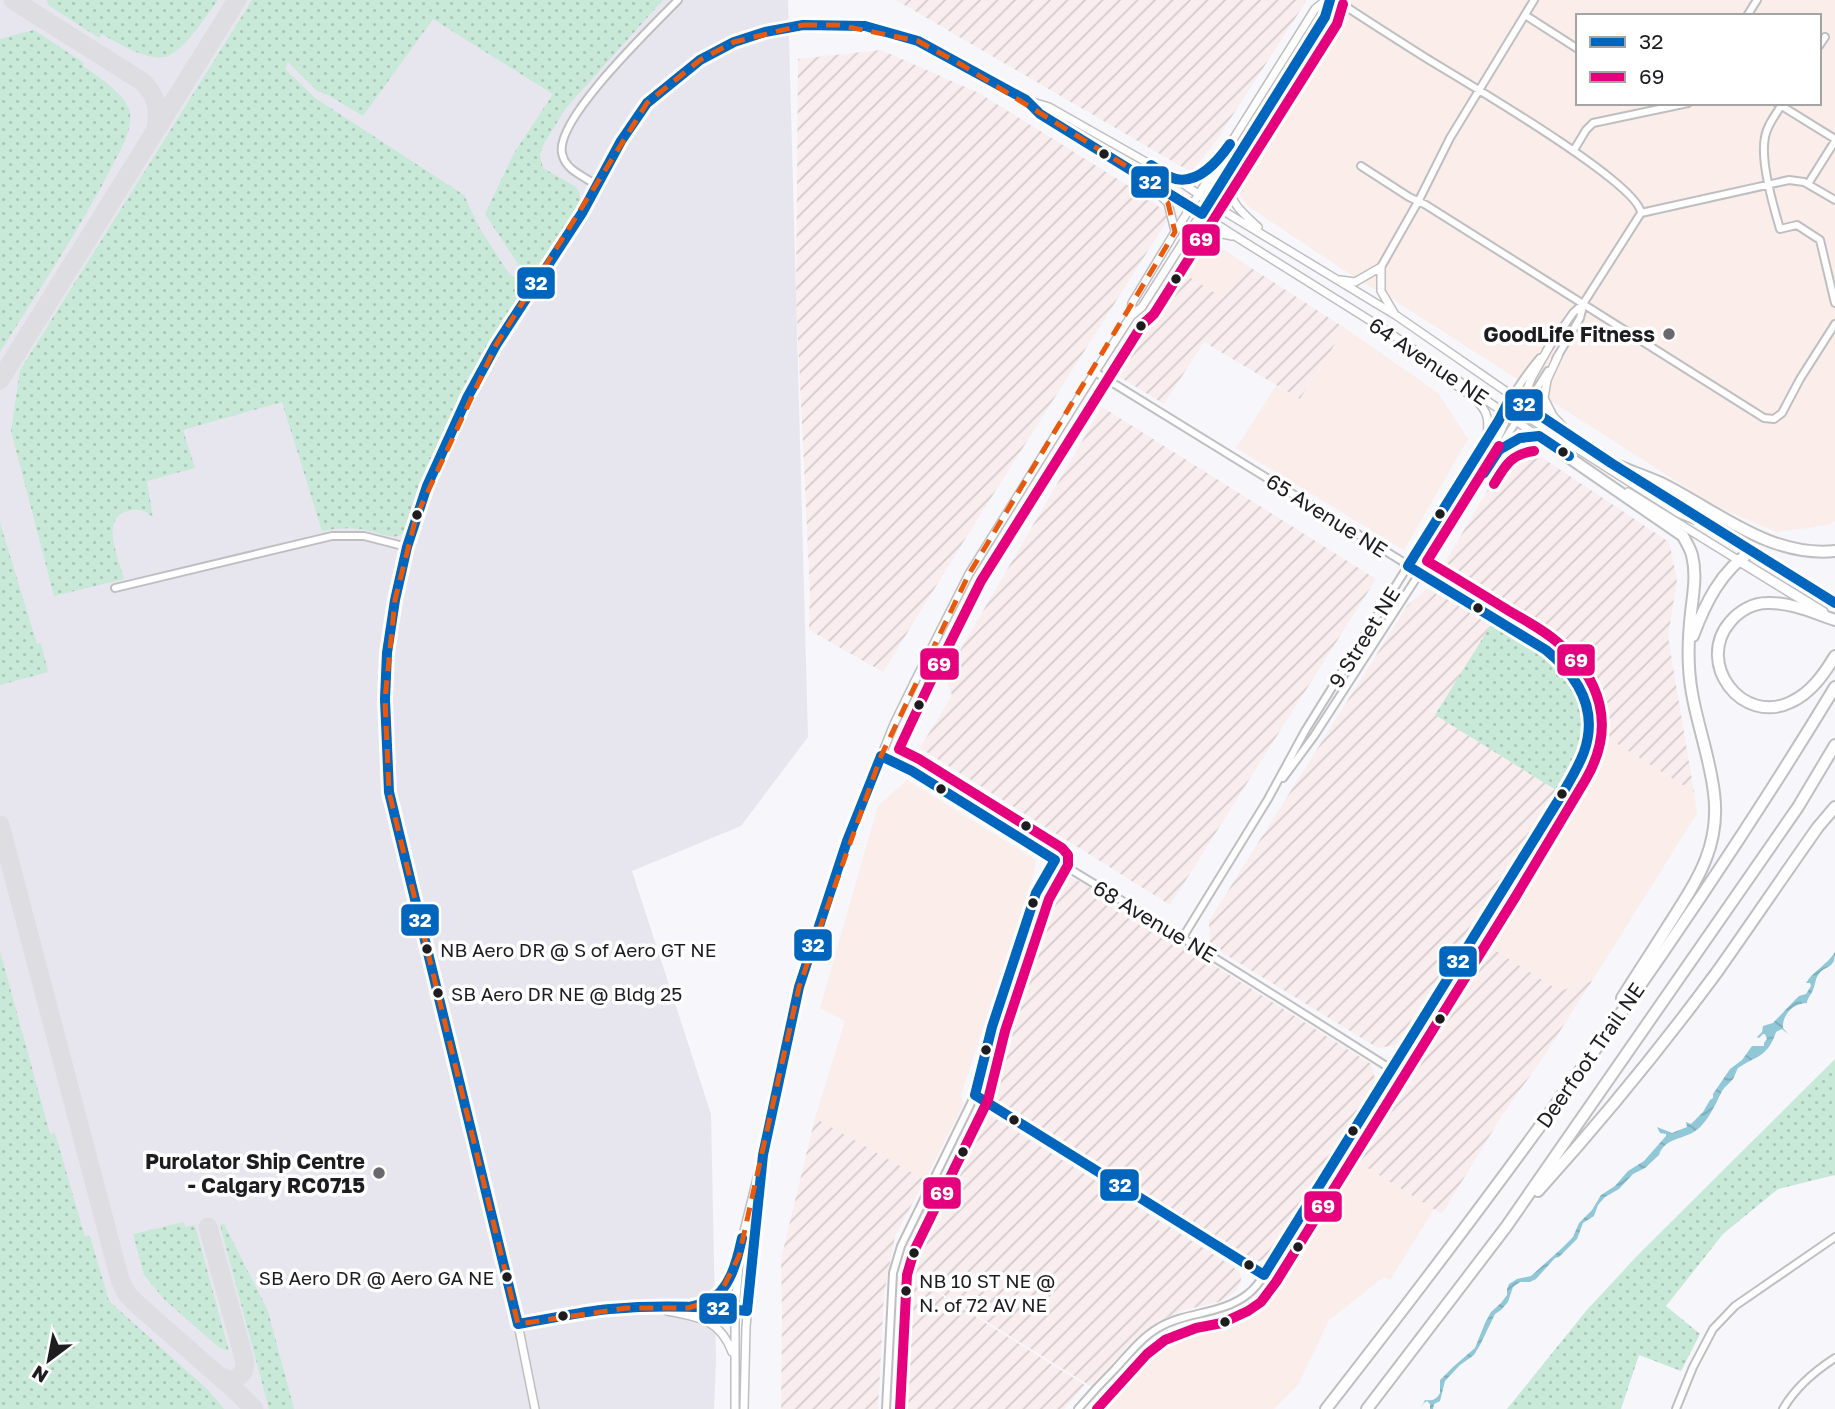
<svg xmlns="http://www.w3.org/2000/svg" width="1835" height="1409" viewBox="0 0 1835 1409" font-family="'Golos Text',sans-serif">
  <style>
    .commercial { fill: #faedea; fill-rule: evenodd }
    .industrial { fill: url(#industrial-furrows) }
    .built { fill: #e7e6ef }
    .green { fill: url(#green-dots) }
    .water { fill: url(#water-waves) }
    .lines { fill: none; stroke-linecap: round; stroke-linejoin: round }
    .taxiway { stroke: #dedee2; stroke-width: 19 }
    .minor-casing { stroke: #bfbfc2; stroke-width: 10 }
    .tertiary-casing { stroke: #bfbfc2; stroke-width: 10 }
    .secondary-casing { stroke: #bfbfc2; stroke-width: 12 }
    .motorway-casing { stroke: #bfbfc2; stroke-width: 14 }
    .minor { stroke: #fefefe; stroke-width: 6 }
    .tertiary { stroke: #fefefe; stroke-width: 7 }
    .secondary { stroke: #fefefe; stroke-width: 9 }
    .motorway { stroke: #fefefe; stroke-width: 10 }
    .bus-1-casing { stroke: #fff; stroke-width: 16 }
    .bus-2-casing { stroke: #fff; stroke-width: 16 }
    .bus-1 { stroke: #0065bd; stroke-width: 10 }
    .bus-2 { stroke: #e5007d; stroke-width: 10 }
    .marked { fill: none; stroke: #e8590c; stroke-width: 5; stroke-dasharray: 14 9; stroke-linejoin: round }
    .bus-dot { fill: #1d1c1f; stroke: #fff; stroke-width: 2.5 }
    .poi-dot { fill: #69686c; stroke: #fff; stroke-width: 2.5 }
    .labels { text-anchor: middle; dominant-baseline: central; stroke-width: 7; stroke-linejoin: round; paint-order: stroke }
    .bus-label { font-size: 19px; fill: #1d1c1f; stroke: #fff; text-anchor: start }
    .poi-label { font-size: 21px; font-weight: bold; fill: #1d1c1f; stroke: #fff; text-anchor: end }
    .street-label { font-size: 21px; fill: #1d1c1f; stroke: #fff }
    .line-badge { stroke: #fff; stroke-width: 2.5 }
    .badge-label { font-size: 19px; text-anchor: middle; font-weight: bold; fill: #fff }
  </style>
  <defs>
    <pattern id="industrial-furrows" width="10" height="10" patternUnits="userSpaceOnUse" patternTransform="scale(1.75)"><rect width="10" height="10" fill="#f9edee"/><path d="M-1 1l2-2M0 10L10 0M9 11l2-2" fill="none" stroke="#d5cbcc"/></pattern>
    <pattern id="green-dots" width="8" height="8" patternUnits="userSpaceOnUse" patternTransform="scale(1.75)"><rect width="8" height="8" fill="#c8e8d8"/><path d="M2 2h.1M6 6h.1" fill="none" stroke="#abc6b9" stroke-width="1.8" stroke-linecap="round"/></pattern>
    <pattern id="water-waves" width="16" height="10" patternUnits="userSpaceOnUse" patternTransform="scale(1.75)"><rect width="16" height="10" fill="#90c8d7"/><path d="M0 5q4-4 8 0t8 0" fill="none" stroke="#7cabb8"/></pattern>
  </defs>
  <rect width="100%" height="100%" fill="#f6f6fb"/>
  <path class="commercial" d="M1352,0H1835V521L1828,525L1777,532L1715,506L1394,300L1365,284L1248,206L1237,190L1238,179ZM1578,16H1819V103H1578Z
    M1208,239L1245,264L1223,298L1178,270Z
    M1345,328L1438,393L1468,439L1404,550L1236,448L1276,386L1300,399Z
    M1596,735L1606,737L1694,792L1697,813L1592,981L1560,991L1477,939L1589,759Z
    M907,780L1036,860L1032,879L961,1095L963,1105L925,1180L815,1118L845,1021L820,1008L878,806Z
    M1345,1154L1434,1209L1390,1280L1384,1277L1329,1320L1298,1385L1274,1409H1096L1168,1334L1237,1316L1268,1281Z"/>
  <path class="industrial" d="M896,0H1307L1214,144L1191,172Z
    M881,50L979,93L1148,198L1170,216L970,531L883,672L809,630L810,592L796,297L798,59Z
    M1245,264L1345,328L1300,399L1204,342L1164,404L1118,376L1178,270L1223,298Z
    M1102,407L1376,579L1170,905L920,748L952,695L945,676Z
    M1532,451L1669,542L1677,579L1668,637L1694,792L1606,737L1596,735L1585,666L1441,569L1508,456Z
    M1427,589L1492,623L1435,715L1556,790L1396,1045L1378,1048L1210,945L1209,921L1407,606Z
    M1067,876L1083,883L1371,1064L1376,1082L1266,1259L1249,1264L1152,1199L992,1100L985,1091V1077L1035,914L1044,894L1052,881Z
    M1477,939L1560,991L1592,981L1542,1059L1503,1114L1442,1214L1345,1154Z
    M985,1116L993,1117L1232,1266L1240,1273L1241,1281L1235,1292L1222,1301L1180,1311L1160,1321L1133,1340L1092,1387L901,1268L917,1224L969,1126L975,1120Z
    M815,1118L925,1180L895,1236L884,1294L878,1409H781L782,1312L781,1259Z
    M901,1270L1085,1385L1064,1409H898Z"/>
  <path class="built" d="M0,0H788L808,737L741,826L632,871L711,1114L716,1360L714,1409H0Z"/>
  <path class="green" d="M47,0H218C207,15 185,49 168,56C150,63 117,43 102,34L99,38L48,5Z
    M252,0H663L566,108L543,145L540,155L543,168L576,187C578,191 580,192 580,198C579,212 558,237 550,250L551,251L531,279L526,276L485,214L514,153L553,94L433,19L363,116L328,95L317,91L288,62L285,69L315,98L464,195L479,227L507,271L525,288C488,348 454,409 426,473C418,492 412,511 406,529L399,536C389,538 380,533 370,531C354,527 338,528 322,531L282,402L183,430L195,468L147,481L153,517C145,510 138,508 128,511C99,518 119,559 124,579L54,596L11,431L20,370Z
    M34,30L84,63L83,66C97,76 129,96 130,114C132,135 117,156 108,174C76,235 37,293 0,352V39Z
    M0,523L37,644L41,643L48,672L0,685Z
    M1492,623C1514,637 1542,650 1560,669C1580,691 1586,723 1577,751C1572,765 1564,778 1556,790L1435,715Z
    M0,951L50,1134L55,1133L85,1237L90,1236L109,1301L207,1389L224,1409H0Z
    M1835,1059V1175L1778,1189L1723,1234L1666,1306L1700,1334L1681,1371L1639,1355L1621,1409H1507L1586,1311L1636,1257Z
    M184,1222L185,1227L195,1225L229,1351L220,1348L215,1344L165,1300L144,1275L133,1234Z
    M224,1224L268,1311L294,1409H269L220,1225Z"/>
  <path class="water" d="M1835,952C1835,970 1826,964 1818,975C1815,980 1815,987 1812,992C1810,996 1807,999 1807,1003C1793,1003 1782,1015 1783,1028L1788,1034L1782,1029L1776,1032C1768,1057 1756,1056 1738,1068C1737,1069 1734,1078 1733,1079C1730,1083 1725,1086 1722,1091C1716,1103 1711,1115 1702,1125C1689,1141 1665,1135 1659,1155L1645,1168L1633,1174L1619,1189L1605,1197L1598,1205L1594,1216L1583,1223L1577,1239L1559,1257L1555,1258L1536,1279L1530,1282H1520L1513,1287L1508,1302L1501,1310L1495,1314L1480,1345L1474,1355L1460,1365L1445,1381L1440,1401L1434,1404L1433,1409H1430V1404L1427,1401L1424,1403L1421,1408L1425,1400C1432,1401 1436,1400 1440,1393V1380L1453,1367L1475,1348L1485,1323L1491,1312L1501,1303L1507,1295V1289L1509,1284L1517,1279L1531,1276L1561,1249L1573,1237L1579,1223L1592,1210L1601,1195L1615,1186L1628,1171L1644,1161L1666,1136V1134L1660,1133L1657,1127L1672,1133L1687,1127L1686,1122L1691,1124L1703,1112L1710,1100L1713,1098V1094L1730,1069L1742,1060L1752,1046H1764V1043L1767,1039L1765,1034H1763L1759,1038L1757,1037L1762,1032L1763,1026L1773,1023L1792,1003L1799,996L1806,994L1811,986L1810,983H1806C1813,971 1827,965 1835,952Z"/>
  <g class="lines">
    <path class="taxiway" d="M13,0L143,82C156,96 160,109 156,127
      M0,380L237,0
      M0,825L120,1280L127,1294L138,1305L237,1392L254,1409
      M208,1227L245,1362C245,1372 240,1378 230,1380L219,1376"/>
    <defs>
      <path id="minor" d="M1336,0C1366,20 1396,39 1426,58C1460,79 1638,182 1641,213
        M1525,15L1578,49
        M1747,16L1757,0
        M1819,46L1825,37
        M1777,103L1835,139
        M1783,103C1776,114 1767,125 1765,137C1760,161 1773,205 1780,229L1797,225L1820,240L1835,303
        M1574,150L1586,130L1593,123L1688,103
        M1361,166L1409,197L1426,205L1764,418L1774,419L1782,413L1800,379L1835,324
        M1808,184L1835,141
        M597,185C583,176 565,170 562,153C555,119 653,26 678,0
        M1641,213L1789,180L1804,182L1835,200
        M1381,267L1419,200L1450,138L1534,0
        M1547,350L1573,313L1583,304L1641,213
        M1556,359L1580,318L1583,306
        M1485,471L1548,371
        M115,588L332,536H364L407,547
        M881,756C935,782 984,817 1035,848C1155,920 1273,994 1391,1069
        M1283,778L1314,736L1476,486
        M1183,937L1268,799L1305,731L1499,420C1511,397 1523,378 1540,358
        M975,1095L1264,1275
        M886,1409L893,1273L901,1246L975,1095L992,1027L1036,893L1055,860
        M1078,1409C1090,1395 1102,1382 1115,1369C1128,1355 1141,1338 1158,1328C1186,1311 1222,1315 1248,1294C1265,1281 1287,1237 1299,1218L1552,810C1563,792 1576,772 1584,752C1592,731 1588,701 1577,682C1570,670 1557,659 1546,650L1095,372
        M1676,1409L1693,1367L1713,1329L1735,1306L1835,1237
        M1783,1409C1795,1388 1815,1371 1835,1358"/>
      <path id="tertiary" d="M1027,102L1040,114L1139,174L1235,236L1390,333L1549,444
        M1230,173C1226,200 1239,210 1258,227
        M1177,179C1193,178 1204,174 1216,162
        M1150,185L1168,203L1175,231
        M1202,213V204L1232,149
        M1183,249C1201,232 1209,231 1232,236
        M1381,267V291L1394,313
        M1340,280L1355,282L1381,267
        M1131,316L1132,303L1175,232L1315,9L1326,0
        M1416,354L1422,361L1474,398C1489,412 1489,419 1487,439
        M1558,356L1547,380L1544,398L1553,416L1567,431
        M1520,406L1532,377L1549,347
        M1503,412L1510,410L1521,413L1639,488L1680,514L1695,520
        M1499,450L1520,438L1539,436
        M1628,474L1752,551
        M1474,490L1509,413
        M1628,492L1738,560
        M695,1305C719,1298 726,1285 736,1263
        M667,1311C698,1317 720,1319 732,1352
        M518,1324C554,1318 590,1310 626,1308C665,1305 708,1306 747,1311
        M535,1409L518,1324L389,792L385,699L387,653L395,600L407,547L416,517L440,457L467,398L496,345L582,213L621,141L647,103L670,83L700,60L734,42L765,32L803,25L865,26L918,41L1026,100L1049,107L1176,179L1222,210L1397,316L1614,466
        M735,1409V1309L741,1243L763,1155L799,987L847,841L894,724L916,679L969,574L1095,372L1131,316L1142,307L1298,61L1325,17L1330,0
        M744,1409L746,1327L760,1180"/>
      <path id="secondary" d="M1752,551L1835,603
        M1738,560L1823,612"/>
      <path id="motorway" d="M1548,443L1683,536C1686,542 1690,548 1692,555C1697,575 1693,594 1691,613C1689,631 1688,650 1689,667C1691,710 1709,750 1714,793C1721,847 1696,882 1668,926C1653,950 1637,974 1622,998
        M1611,463C1627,470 1645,476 1661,483C1716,510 1770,558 1835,551
        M1835,620C1814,613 1790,602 1767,603C1753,603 1739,611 1730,622C1695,663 1742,726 1791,702C1811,693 1824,674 1835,656
        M1693,636C1705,604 1721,570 1752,551
        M1538,1191C1601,1121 1661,1048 1717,972C1751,924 1784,875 1818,827L1835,807
        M1326,1409C1507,1177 1682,939 1835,687
        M1367,1409L1506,1227L1798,807L1835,745"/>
    </defs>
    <use href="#minor" class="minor-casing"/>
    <use href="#tertiary" class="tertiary-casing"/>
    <use href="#secondary" class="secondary-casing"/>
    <use href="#motorway" class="motorway-casing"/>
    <use href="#minor" class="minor"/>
    <use href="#tertiary" class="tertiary"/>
    <use href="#secondary" class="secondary"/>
    <use href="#motorway" class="motorway"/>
    <defs>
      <path id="bus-1" d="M1151,165C1159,170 1167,177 1176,179C1199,184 1218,161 1230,144
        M1484,473L1499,450L1520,438L1539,436L1569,456
        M881,756L912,771L1055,860
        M975,1095L1264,1275
        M975,1095L992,1027L1036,893L1055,860
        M1264,1275L1561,796C1569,782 1578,768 1584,752C1599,709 1578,676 1546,650L1408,566L1499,420L1511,396L1611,463L1835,603
        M690,1307C695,1305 702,1304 707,1302C730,1291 737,1261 742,1238
        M518,1324L389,792L385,699L387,653L395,600L407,547L427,486L467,398L496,345L582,213L621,141L647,103L700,60L734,42L765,32L803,25L865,26L918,41L1026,100L1040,114L1202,214L1325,17L1330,0
        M518,1324C549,1319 579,1312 610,1309C656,1305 702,1306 747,1311L763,1155L799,987L847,841L881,756"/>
      <path id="bus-2" d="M1494,484C1505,466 1511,454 1534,451
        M900,1409L907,1275L914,1251L988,1100L1005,1031L1049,899L1068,865V855L1062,848L919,759L899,749L929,685L981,581L1142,325L1154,314L1337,24L1343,4
        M1097,1409L1147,1354L1165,1340L1196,1328L1222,1323L1248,1311L1261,1302L1276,1282L1516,896L1586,779C1616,727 1602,678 1556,641C1541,628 1522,619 1506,609C1480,593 1454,577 1427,561L1499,446"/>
    </defs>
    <use href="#bus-1" class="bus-1-casing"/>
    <use href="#bus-2" class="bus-2-casing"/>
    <use href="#bus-1" class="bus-1"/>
    <use href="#bus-2" class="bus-2"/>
  </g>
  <path class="marked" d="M803,25H838L918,41L962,65L1139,174L1168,203L1175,232L969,574L881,756L799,987L739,1256L724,1286L707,1302L688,1308H627L518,1324L389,792L385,699L395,600L416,517L496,345L647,103L700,60L734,42Z"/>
  <g class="bus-dot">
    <circle cx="1104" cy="154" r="6"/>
    <circle cx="1176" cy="279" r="6"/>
    <circle cx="1141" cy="326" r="6"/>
    <circle cx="1563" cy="452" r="6"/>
    <circle cx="1440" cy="514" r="6"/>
    <circle cx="417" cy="515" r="6"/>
    <circle cx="1478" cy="608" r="6"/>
    <circle cx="919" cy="705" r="6"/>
    <circle cx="941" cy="789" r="6"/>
    <circle cx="1562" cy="794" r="6"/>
    <circle cx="1026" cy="826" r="6"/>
    <circle cx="1033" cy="903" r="6"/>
    <circle cx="427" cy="949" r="6"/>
    <circle cx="438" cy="993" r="6"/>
    <circle cx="1440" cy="1019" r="6"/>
    <circle cx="986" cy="1050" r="6"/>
    <circle cx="1014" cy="1120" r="6"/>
    <circle cx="1353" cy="1131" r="6"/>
    <circle cx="963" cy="1152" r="6"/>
    <circle cx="1298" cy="1247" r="6"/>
    <circle cx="914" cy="1253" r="6"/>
    <circle cx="1249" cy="1265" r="6"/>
    <circle cx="507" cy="1277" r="6"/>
    <circle cx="906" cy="1291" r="6"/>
    <circle cx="563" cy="1316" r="6"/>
    <circle cx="1225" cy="1322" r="6"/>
  </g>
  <g class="poi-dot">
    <circle cx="1669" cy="334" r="7"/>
    <circle cx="379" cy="1173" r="7"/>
  </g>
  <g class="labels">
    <g class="bus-label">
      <text x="440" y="949">NB Aero DR @ S of Aero GT NE</text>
      <text x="451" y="993">SB Aero DR NE @ Bldg 25</text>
      <text x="494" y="1277" text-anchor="end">SB Aero DR @ Aero GA NE</text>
      <text x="919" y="1280">NB 10 ST NE @<tspan x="919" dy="24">N. of 72 AV NE</tspan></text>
    </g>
    <g class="poi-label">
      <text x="1655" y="334">GoodLife Fitness</text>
      <text x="365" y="1161">Purolator Ship Centre<tspan x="365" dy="24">- Calgary RC0715</tspan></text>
    </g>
    <g class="street-label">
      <text transform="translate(1429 361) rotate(34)">64 Avenue NE</text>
      <text transform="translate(1327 515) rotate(32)">65 Avenue NE</text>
      <text transform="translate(1364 637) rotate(-58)">9 Street NE</text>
      <text transform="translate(1155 921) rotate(31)">68 Avenue NE</text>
      <text transform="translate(1590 1055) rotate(-55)">Deerfoot Trail NE</text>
    </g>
  </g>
  <g class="line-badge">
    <rect x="1130" y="165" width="40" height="34" rx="7" fill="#0065bd"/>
    <rect x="1181" y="223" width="40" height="34" rx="7" fill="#e5007d"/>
    <rect x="516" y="266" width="40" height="34" rx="7" fill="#0065bd"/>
    <rect x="1504" y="388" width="40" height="34" rx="7" fill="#0065bd"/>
    <rect x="1556" y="643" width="40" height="34" rx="7" fill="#e5007d"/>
    <rect x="919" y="647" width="41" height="34" rx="7" fill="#e5007d"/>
    <rect x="400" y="903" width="40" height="34" rx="7" fill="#0065bd"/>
    <rect x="793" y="928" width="40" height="34" rx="7" fill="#0065bd"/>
    <rect x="1438" y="945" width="40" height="33" rx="7" fill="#0065bd"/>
    <rect x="1099" y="1168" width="41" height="34" rx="7" fill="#0065bd"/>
    <rect x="922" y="1176" width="40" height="34" rx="7" fill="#e5007d"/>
    <rect x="1303" y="1190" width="40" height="33" rx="7" fill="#e5007d"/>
    <rect x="698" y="1292" width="40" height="33" rx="7" fill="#0065bd"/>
  </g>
  <g class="badge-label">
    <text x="1150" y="189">32</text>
    <text x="1201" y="246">69</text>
    <text x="536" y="290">32</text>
    <text x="1524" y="411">32</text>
    <text x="1576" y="667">69</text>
    <text x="939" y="671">69</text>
    <text x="420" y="927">32</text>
    <text x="813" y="952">32</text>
    <text x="1458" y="968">32</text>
    <text x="1120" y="1192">32</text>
    <text x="942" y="1200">69</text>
    <text x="1323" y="1213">69</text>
    <text x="718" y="1315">32</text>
  </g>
  <rect x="1576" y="14" width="245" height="91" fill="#ffffff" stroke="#a5a4a5" stroke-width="2"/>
  <rect x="1590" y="37" width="35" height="10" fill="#0065bd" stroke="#a5a4a5" stroke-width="2"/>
  <text x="1639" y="49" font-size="21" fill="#1d1c1f">32</text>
  <rect x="1590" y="72" width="35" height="10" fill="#e5007d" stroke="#a5a4a5" stroke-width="2"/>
  <text x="1639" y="84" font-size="21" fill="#1d1c1f">69</text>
  <g transform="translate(49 1360) rotate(212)" stroke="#ffffff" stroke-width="5" paint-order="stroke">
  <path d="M0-5L12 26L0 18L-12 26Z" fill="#1d1c1f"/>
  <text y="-10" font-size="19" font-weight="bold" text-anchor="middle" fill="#1d1c1f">N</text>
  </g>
</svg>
